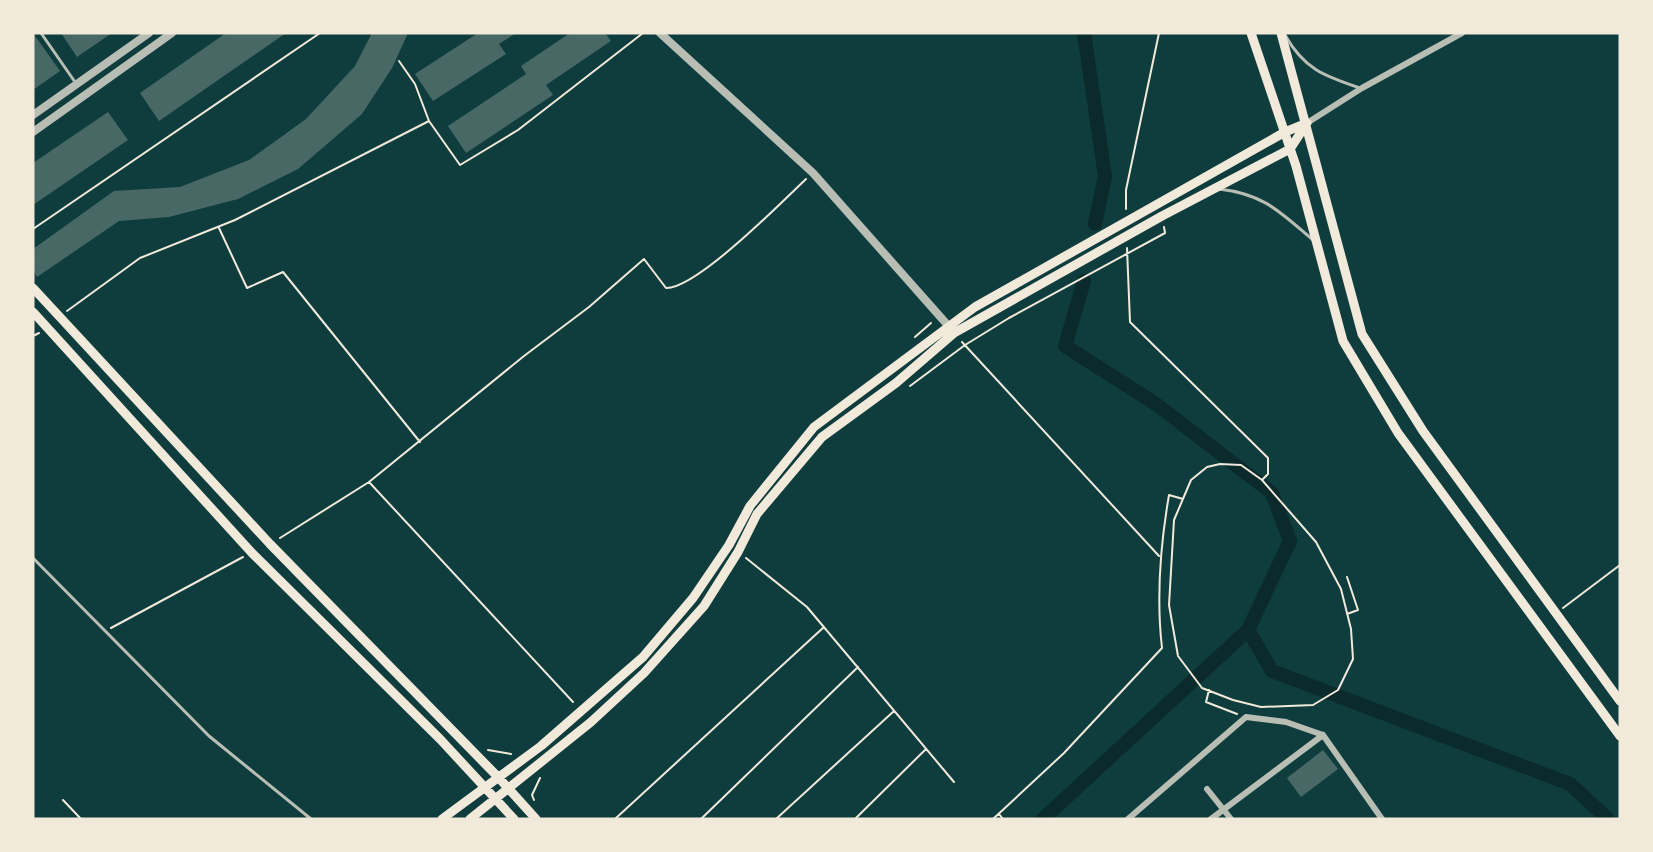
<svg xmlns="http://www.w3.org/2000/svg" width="1653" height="852" viewBox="0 0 1653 852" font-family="'Source Sans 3',sans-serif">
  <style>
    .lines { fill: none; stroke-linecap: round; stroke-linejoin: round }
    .canal { stroke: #0a2a2b; stroke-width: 14 }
    .building { fill: #486865 }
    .path { stroke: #f1e9da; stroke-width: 2 }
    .service { stroke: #b8beb3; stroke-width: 3 }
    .minor { stroke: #b8beb3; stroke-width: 6 }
    .tertiary { stroke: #b8beb3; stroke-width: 8 }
    .secondary { stroke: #f1e9da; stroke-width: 9 }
  </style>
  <rect width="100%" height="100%" fill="#0f3d3e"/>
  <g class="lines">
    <path class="canal" d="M1084,33L1105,176L1095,224
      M1248,630L1272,671L1570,784L1608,819
      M1043,819L1248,630L1290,541L1272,493L1156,404L1065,346L1084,281"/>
  </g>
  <path class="building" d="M33,33L60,71L33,90Z
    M61,33H112L77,57Z
    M226,33H286L159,121L140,93Z
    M372,33H408L392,68L362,114L298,169L238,199L169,217L119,221L37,277L33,270V249L114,191L180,187L249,160L306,119L355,66Z
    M478,33H516L499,44L506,54L433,101L415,74Z
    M570,33H605L611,41L546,85L553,95L466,153L448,126L526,74L521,66Z
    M108,112L128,140L33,205V163Z
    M1323,750L1338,769L1301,797L1287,778Z"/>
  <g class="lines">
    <path class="path" d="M399,61L415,84L429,121
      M1126,209V190L1159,33
      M219,228L247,288L283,272L420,442
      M33,229L320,33
      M1127,248L1130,322L1268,458V474L1263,479
      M67,311L140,258L235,220L429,121L460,165L518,130L643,33
      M1009,318L1165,233L1164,227
      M33,336L39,333
      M915,337L931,323
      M962,342L1159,556
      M910,386L965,345L1009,318
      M1220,464L1241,465L1262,480L1316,542L1341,589L1351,629L1353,659L1338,690L1313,705L1261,707L1233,700L1202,688L1178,656L1169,605L1174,520L1191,480L1207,467Z
      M369,482L573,702
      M280,538L369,482L524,356L589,307L644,259L666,288C696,289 781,203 806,179
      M746,558L807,607L954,782
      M1563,608L1620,565
      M1347,614L1358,610L1347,577
      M111,628L243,557
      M1209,690L1206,702L1237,714
      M488,750L511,754
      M63,800L81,819
      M534,800L532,795L540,778
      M999,814L1003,819
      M615,819L824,627
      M701,819L858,667
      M776,819L894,711
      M855,819L926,749
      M993,819L1064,753L1162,648C1156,596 1160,547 1169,495L1183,499"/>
    <path class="service" d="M41,33L75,82
      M1285,35C1304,69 1324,76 1360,88
      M1219,189C1264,194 1280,212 1313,240
      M33,558L209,736L311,819"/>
    <path class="minor" d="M1307,123L1362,88L1462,33
      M1323,735L1382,819
      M1207,789L1231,819
      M1128,819L1246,717L1286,722L1323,735
      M1211,819L1323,735"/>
    <path class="tertiary" d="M660,33L813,173L952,330
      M33,115L149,33
      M33,132L172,33"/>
    <path class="secondary" d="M1251,33L1296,166L1343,341L1398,433L1620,736
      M1281,33L1362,334L1423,431L1620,701
      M33,288L270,544L498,777L536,819
      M33,312L252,553L440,739L514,819
      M442,819L541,746L643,657L693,598L729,545L750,506L814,427L975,307L1285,132L1307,123
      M470,819L591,722L644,673L704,606L738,552L757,514L822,437L896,383L954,333L1162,216L1290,149L1307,123"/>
  </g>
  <rect width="1653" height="852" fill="none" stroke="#f1e9da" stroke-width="69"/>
</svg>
